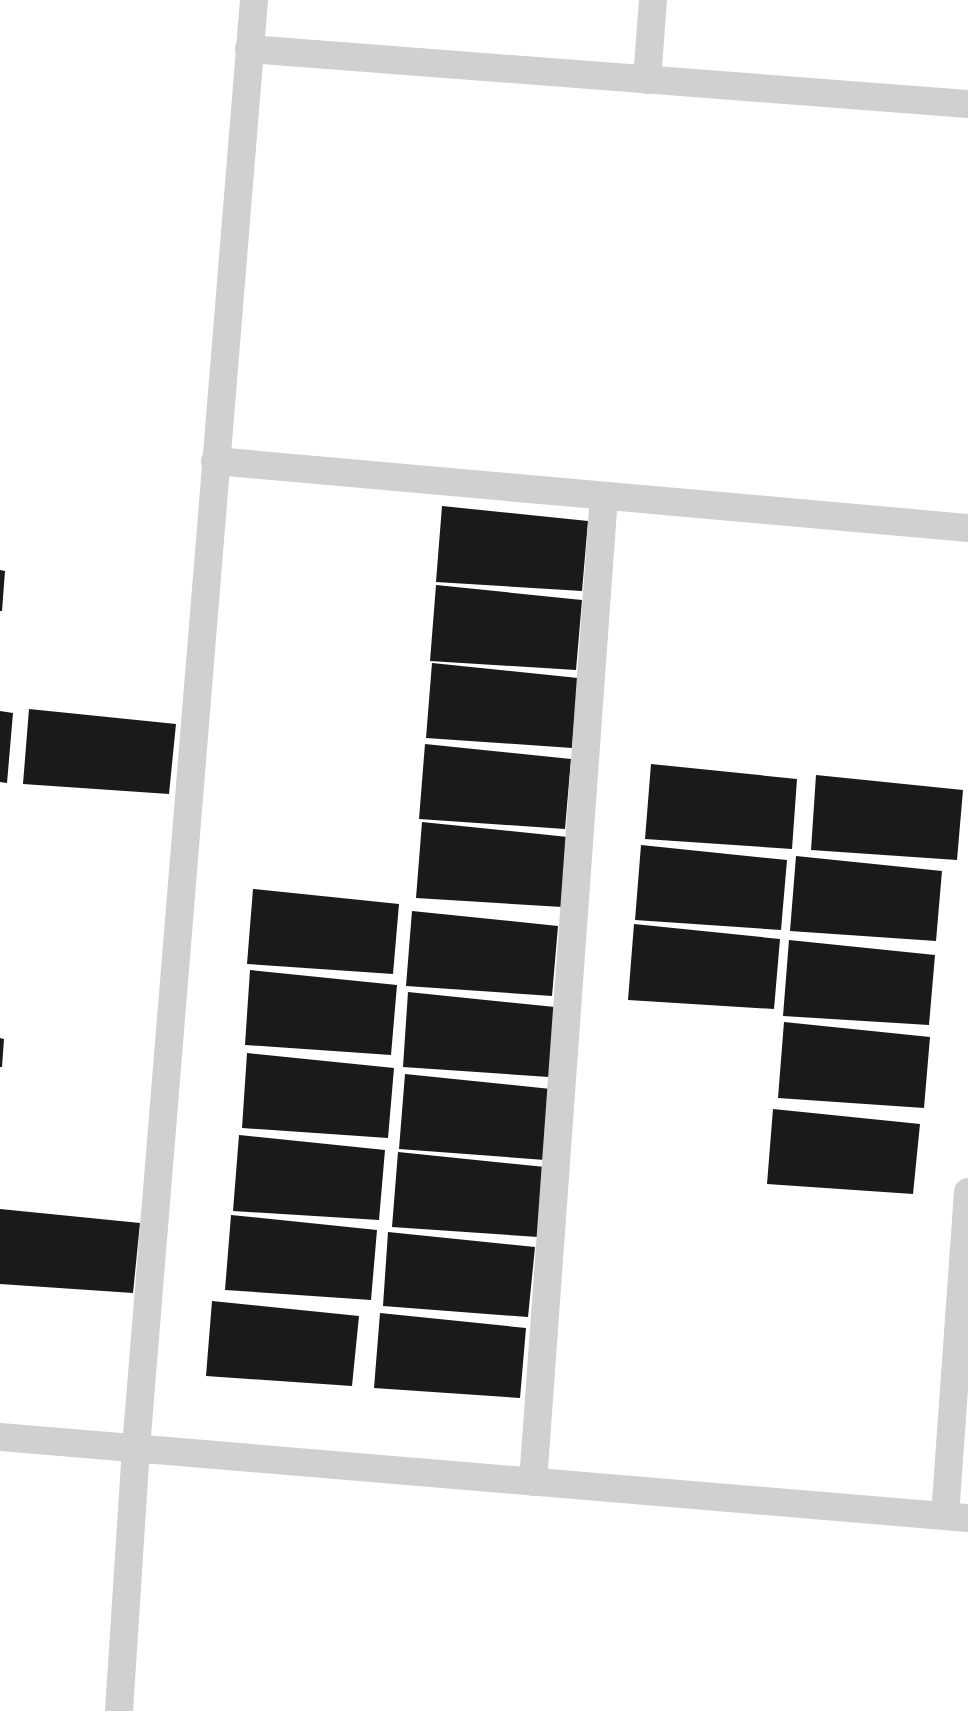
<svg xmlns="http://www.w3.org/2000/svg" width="968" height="1711" viewBox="0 0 968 1711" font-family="Lato,sans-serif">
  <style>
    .building { fill: #1a1a1a }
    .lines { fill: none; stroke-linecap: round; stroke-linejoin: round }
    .street { stroke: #d0d0d0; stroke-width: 28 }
  </style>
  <rect width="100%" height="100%" fill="#fff"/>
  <path class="building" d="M442,506L588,521L582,591L436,582Z
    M0,570L5,571L2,611H0Z
    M436,585L582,600L576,670L430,661Z
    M432,663L578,678L572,748L426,738Z
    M29,709L176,724L169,794L23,784Z
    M0,711L13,713L7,783L0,782Z
    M425,744L571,759L565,829L419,819Z
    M651,764L797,779L792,849L645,839Z
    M816,775L963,790L957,860L811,850Z
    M422,822L568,837L562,907L416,898Z
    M641,845L787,860L781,930L635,920Z
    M796,856L942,871L936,941L790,931Z
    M253,889L399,904L393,974L247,964Z
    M412,911L558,926L552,996L406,986Z
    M634,924L780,939L774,1009L628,1000Z
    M789,940L935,955L929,1025L783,1016Z
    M250,970L397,985L391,1055L245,1045Z
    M408,992L555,1007L549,1077L403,1067Z
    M784,1022L930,1037L924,1108L778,1098Z
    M0,1038L4,1039L2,1067H0Z
    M247,1053L394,1068L388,1138L242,1128Z
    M405,1074L551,1089L545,1160L399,1149Z
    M773,1109L920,1124L913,1194L767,1184Z
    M239,1135L385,1150L379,1220L233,1211Z
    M398,1152L545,1167L538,1237L392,1227Z
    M0,1209L140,1223L133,1293L0,1284Z
    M231,1215L377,1230L371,1300L225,1290Z
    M388,1232L535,1247L528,1317L383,1306Z
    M212,1301L359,1316L352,1386L206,1376Z
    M380,1313L526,1328L520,1398L374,1388Z"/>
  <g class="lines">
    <path class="street" d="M249,49L968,104
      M647,80L653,0
      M215,461L968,528
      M0,1437L968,1518
      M533,1482L604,496
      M945,1516L968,1192
      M119,1711L136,1448L254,0"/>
  </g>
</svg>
